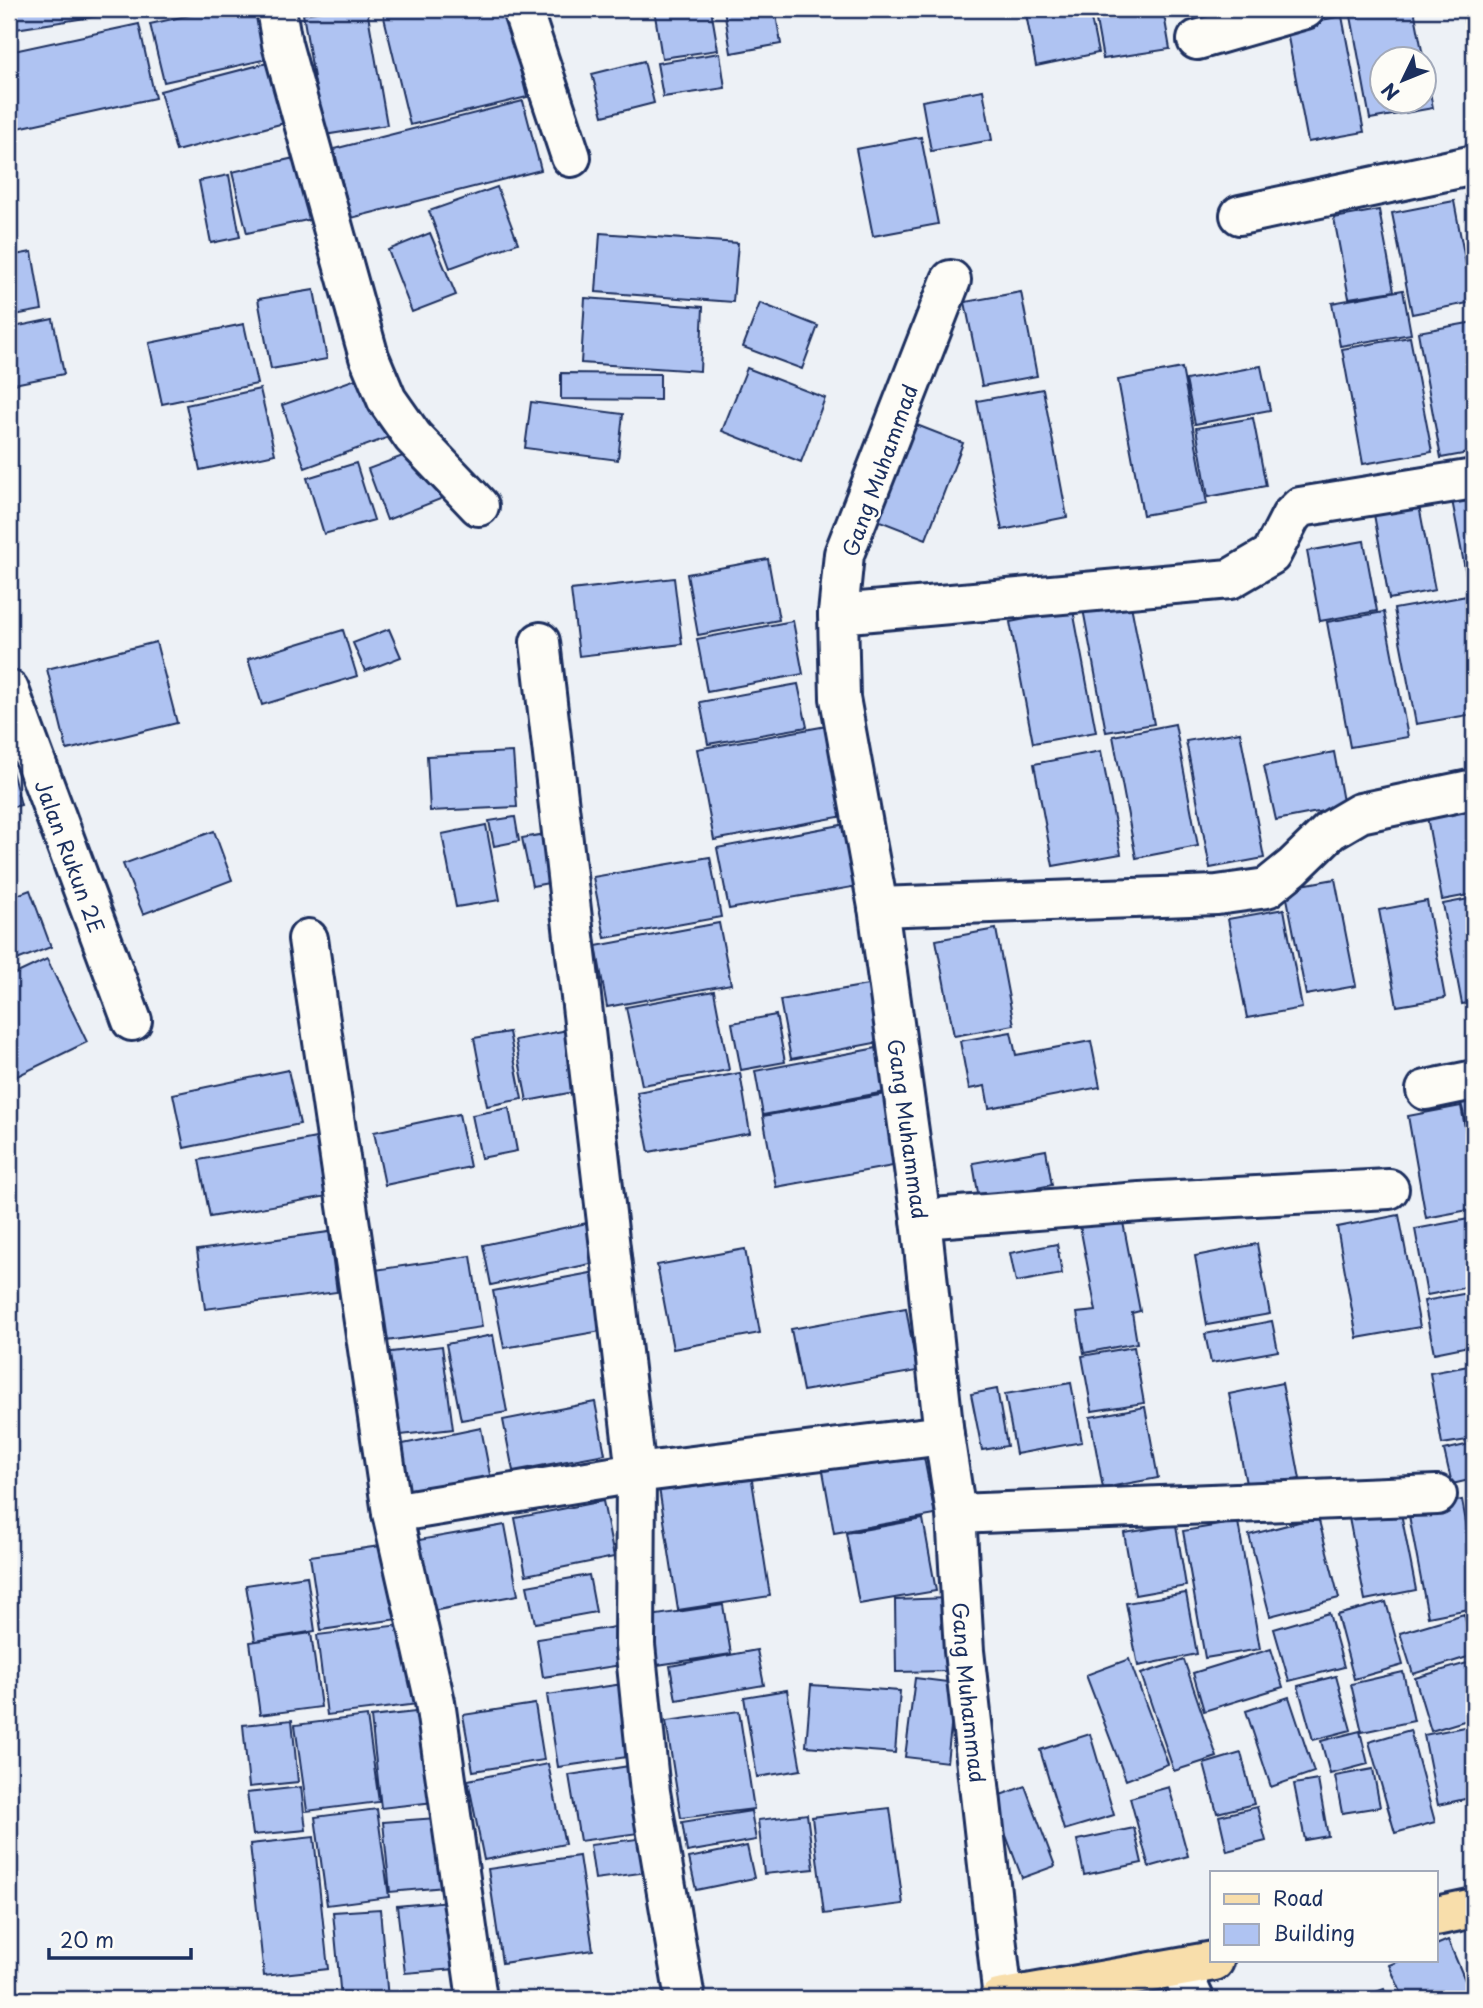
<svg xmlns="http://www.w3.org/2000/svg" width="1483" height="2008" viewBox="0 0 1483 2008" font-family="'Playpen Sans',sans-serif">
  <style>
    .building { fill: #afc3f2; stroke: #1b2f5e; stroke-width: 2; fill-rule: evenodd }
    .lines { fill: none; stroke-linecap: round; stroke-linejoin: round }
    .minor-casing { stroke: #1b2f5e; stroke-width: 44 }
    .major-casing { stroke: #1b2f5e; stroke-width: 44 }
    .minor { stroke: #fdfcf7; stroke-width: 38 }
    .major { stroke: #f8deab; stroke-width: 38 }
    .labels { text-anchor: middle; dominant-baseline: central; stroke-width: 5; stroke-linejoin: round; paint-order: stroke }
    .street-label { font-size: 21px; fill: #1b2f5e; stroke: #fdfcf7 }
  </style>
  <rect width="100%" height="100%" fill="#edf1f6"/>
  <filter id="ink" filterUnits="userSpaceOnUse"><feTurbulence type="fractalNoise" baseFrequency=".0143" numOctaves="2"/><feDisplacementMap in="SourceGraphic" scale="14" xChannelSelector="R" yChannelSelector="G"/><feConvolveMatrix kernelMatrix="1 2 1 2 8 2 1 2 1" color-interpolation-filters="sRGB"/></filter>
  <g filter="url(#ink)">
    <path class="building" d="M9,9H124V12L9,30Z
      M217,9H265L276,57L164,82L150,24Z
      M337,9H367L387,125L324,135L303,14Z
      M382,9H505L527,97L410,125Z
      M654,9H711L718,50L662,58Z
      M724,9H775L781,44L731,53Z
      M1025,9H1089L1098,53L1036,66Z
      M1094,9H1163L1170,49L1103,59Z
      M1390,9H1414L1433,108L1370,119L1351,16ZM1382,60H1424V102H1382Z
      M1462,9H1474V73Z
      M1342,16L1364,132L1308,142L1286,27Z
      M139,24L155,98L9,130V52Z
      M720,53L725,88L663,97L657,63Z
      M275,61L292,121L176,151L160,91Z
      M644,61L654,103L603,116L592,74Z
      M983,90L992,140L931,151L922,101Z
      M523,101L541,170L351,218L334,149Z
      M921,137L938,224L873,236L856,149Z
      M312,154L326,216L247,233L232,172Z
      M1474,171V233L1463,173Z
      M229,175L240,237L211,243L199,181Z
      M497,187L518,243L450,268L429,211Z
      M1454,201L1473,302L1412,314L1392,213Z
      M1379,210L1394,291L1349,298L1334,218Z
      M430,233L456,295L412,312L388,250Z
      M600,233L738,243L733,302L596,292Z
      M32,252L42,310L9,316V256Z
      M314,290L327,359L271,369L258,299Z
      M1403,290L1411,334L1340,346L1332,303Z
      M1021,292L1037,376L982,386L965,302Z
      M585,298L703,307L700,371L581,363Z
      M760,303L818,326L802,369L743,347Z
      M53,319L64,374L9,385V328Z
      M1474,322V452L1441,458L1418,332Z
      M244,324L257,384L162,404L149,343Z
      M1410,337L1432,452L1363,464L1342,349Z
      M1261,366L1270,410L1195,424L1186,380Z
      M747,368L825,398L801,462L722,431Z
      M1182,368L1207,504L1143,515L1118,380Z
      M561,373L660,374V400L561,399Z
      M370,374L392,436L305,468L282,405Z
      M260,389L275,454L200,470L186,405Z
      M1043,389L1067,517L1002,530L977,401Z
      M531,402L623,414L618,460L525,448Z
      M1253,418L1266,486L1208,497L1196,428Z
      M909,422L963,443L926,539L872,518Z
      M424,448L443,498L387,520L368,469Z
      M356,463L374,520L324,534L307,478Z
      M1417,495L1435,590L1389,599L1372,503Z
      M1474,497V579L1467,580L1452,500Z
      M1364,541L1377,611L1320,621L1307,551Z
      M768,559L779,620L698,635L687,574Z
      M674,578L682,644L579,656L571,590Z
      M1467,596L1474,632V714L1416,724L1394,609Z
      M1130,600L1154,724L1106,732L1083,609Z
      M1073,610L1096,732L1033,743L1010,622Z
      M1384,612L1408,737L1350,747L1327,622Z
      M793,621L803,674L707,692L697,639Z
      M389,629L401,657L365,671L353,643Z
      M343,630L357,676L262,705L248,659Z
      M156,642L177,723L67,750L47,669Z
      M798,684L807,727L708,744L700,702Z
      M1175,724L1198,846L1136,858L1113,736Z
      M827,726L844,816L714,840L697,749Z
      M1240,732L1264,858L1210,868L1186,741Z
      M1101,751L1121,854L1053,866L1034,764Z
      M513,752L517,807L430,811L427,756Z
      M1334,752L1344,807L1276,820L1264,766Z
      M9,760L21,805L9,808Z
      M1474,803V894L1442,900L1426,811Z
      M515,817L519,841L494,846L489,821Z
      M857,822L869,884L729,909L717,848Z
      M486,825L500,900L456,907L442,834Z
      M214,831L232,880L143,914L123,864Z
      M551,833L560,881L532,886L522,838Z
      M710,857L721,917L605,938L593,877Z
      M1335,879L1356,986L1306,995L1285,888Z
      M30,890L51,947L9,963V898Z
      M1474,898V1002L1462,1004L1443,904Z
      M1427,901L1445,998L1397,1006L1379,910Z
      M1284,909L1302,1008L1247,1018L1228,919Z
      M719,923L731,984L607,1007L596,946Z
      M996,929L1014,1025L954,1036L936,940Z
      M47,959L87,1042L9,1080V977Z
      M874,984L885,1041L791,1059L780,1000Z
      M714,991L729,1070L642,1085L626,1007Z
      M776,1015L785,1062L741,1070L732,1023Z
      M573,1029L584,1090L527,1101L515,1040Z
      M509,1032L522,1099L487,1106L474,1038Z
      M1011,1032L1016,1055L1091,1041L1100,1087L989,1108L985,1086L969,1089L960,1041Z
      M882,1047L890,1091L763,1115L755,1071Z
      M288,1070L300,1124L184,1148L173,1094Z
      M740,1073L750,1133L649,1152L637,1092Z
      M891,1093L904,1164L776,1187L763,1116Z
      M1474,1099V1153L1461,1103Z
      M1461,1106L1474,1176V1209L1426,1218L1408,1116Z
      M509,1108L517,1151L481,1158L472,1115Z
      M459,1114L470,1167L385,1185L374,1132Z
      M316,1138L328,1196L210,1217L199,1160Z
      M1046,1150L1052,1185L979,1199L973,1163Z
      M1399,1215L1420,1327L1357,1338L1337,1227Z
      M1122,1217L1140,1311L1132,1313L1137,1343L1084,1353L1077,1313L1096,1311L1080,1226Z
      M1474,1218V1286L1427,1295L1415,1229Z
      M587,1223L595,1263L491,1285L483,1245Z
      M329,1232L337,1292L205,1309L197,1250Z
      M1057,1244L1062,1274L1016,1282L1010,1253Z
      M1257,1244L1270,1314L1207,1325L1195,1256Z
      M745,1249L760,1333L673,1349L657,1265Z
      M471,1256L482,1327L386,1341L375,1270Z
      M596,1272L607,1330L504,1348L493,1291Z
      M1474,1292V1345L1434,1353L1424,1301Z
      M906,1308L917,1371L803,1391L791,1329Z
      M1272,1321L1278,1351L1211,1363L1205,1334Z
      M493,1335L507,1412L461,1420L446,1344Z
      M442,1346L453,1429L384,1437L374,1354Z
      M1134,1347L1144,1403L1092,1411L1082,1356Z
      M1474,1365V1439L1442,1444L1430,1373Z
      M1071,1383L1082,1442L1016,1454L1005,1394Z
      M1282,1383L1300,1479L1247,1489L1229,1394Z
      M997,1389L1007,1446L982,1450L971,1394Z
      M595,1402L605,1454L513,1471L503,1420Z
      M1145,1407L1158,1478L1103,1488L1090,1417Z
      M481,1428L492,1485L410,1502L398,1445Z
      M1474,1443V1479L1452,1484L1444,1450Z
      M923,1452L935,1515L834,1533L823,1471Z
      M751,1474L770,1596L678,1610L659,1488Z
      M1462,1500L1474,1566V1608L1428,1617L1408,1510Z
      M603,1501L614,1557L526,1575L515,1518Z
      M1399,1503L1416,1590L1365,1600L1348,1513Z
      M1318,1517L1339,1598L1270,1616L1249,1535Z
      M923,1519L936,1591L859,1604L846,1533Z
      M1238,1522L1260,1649L1205,1658L1183,1531Z
      M505,1525L518,1595L432,1611L419,1540Z
      M1176,1525L1186,1586L1135,1595L1124,1533Z
      M387,1545L398,1619L321,1630L310,1556Z
      M589,1575L596,1612L535,1623L527,1586Z
      M307,1576L315,1631L255,1641L246,1585Z
      M1186,1593L1197,1654L1138,1666L1126,1603Z
      M947,1598L948,1671L896,1672L895,1600Z
      M1386,1602L1403,1665L1354,1679L1337,1615Z
      M723,1605L731,1654L657,1665L650,1616Z
      M1329,1613L1344,1667L1289,1681L1274,1629Z
      M1464,1614L1474,1655L1413,1674L1400,1633Z
      M408,1624L419,1704L327,1715L317,1635Z
      M622,1626L628,1664L543,1677L537,1639Z
      M311,1633L321,1707L260,1715L250,1642Z
      M1271,1649L1283,1687L1204,1711L1193,1673Z
      M757,1650L764,1685L676,1700L670,1666Z
      M1129,1659L1168,1764L1126,1780L1086,1675Z
      M1184,1660L1217,1757L1174,1771L1141,1674Z
      M1474,1661V1718L1431,1731L1415,1678Z
      M1403,1672L1414,1721L1362,1732L1351,1684Z
      M1336,1676L1351,1730L1313,1740L1298,1686Z
      M915,1678L956,1683L947,1762L905,1757Z
      M630,1683L641,1755L558,1767L547,1695Z
      M811,1685L900,1691L895,1753L806,1746Z
      M787,1690L801,1770L757,1777L744,1697Z
      M1289,1697L1314,1772L1271,1787L1246,1711Z
      M535,1704L544,1760L473,1771L463,1715Z
      M433,1710L443,1801L381,1808L371,1717Z
      M739,1711L754,1809L681,1818L666,1721Z
      M367,1716L379,1802L307,1811L295,1725Z
      M292,1720L298,1782L249,1787L243,1725Z
      M1474,1725V1797L1438,1805L1424,1735Z
      M1410,1730L1435,1822L1395,1833L1369,1742Z
      M1360,1731L1368,1764L1330,1774L1321,1741Z
      M1090,1734L1114,1815L1064,1830L1040,1750Z
      M1241,1753L1254,1804L1217,1813L1204,1764Z
      M548,1764L565,1844L484,1860L468,1780Z
      M636,1765L646,1832L580,1841L569,1775Z
      M1373,1769L1380,1807L1342,1813L1335,1776Z
      M1318,1780L1328,1836L1305,1840L1294,1784Z
      M1025,1786L1055,1866L1022,1878L992,1798Z
      M301,1787L306,1830L253,1835L247,1793Z
      M1169,1787L1188,1856L1149,1867L1130,1798Z
      M1257,1807L1266,1841L1227,1851L1219,1816Z
      M890,1808L903,1904L824,1914L812,1817Z
      M377,1809L389,1897L327,1905L315,1817Z
      M751,1811L756,1840L687,1852L682,1822Z
      M807,1814L814,1869L764,1874L758,1820Z
      M450,1817L456,1886L390,1892L383,1822Z
      M1134,1828L1142,1863L1084,1875L1077,1840Z
      M314,1837L328,1969L264,1976L250,1844Z
      M652,1837L656,1871L595,1879L590,1845Z
      M747,1846L754,1878L696,1890L689,1858Z
      M579,1856L593,1950L502,1963L488,1869Z
      M449,1901L456,1969L405,1973L397,1906Z
      M380,1909L388,1999H341L333,1912Z
      M1448,1940L1473,1999H1404L1389,1965L1399,1961H1436V1945Z
      M1384,1989L1388,1999H1357Z"/>
    <g class="lines">
      <defs>
        <g id="minor">
          <path d="M276,9L282,44L369,357L387,400L413,437L479,506"/>
          <path d="M522,9L571,157"/>
          <path d="M1197,40L1305,9"/>
          <path d="M1240,215L1474,165"/>
          <path id="s1" d="M951,280L844,554L838,614L840,698L878,907L921,1219L944,1435L956,1514L964,1651L1003,1999"/>
          <path d="M838,614L1230,579L1271,555L1291,516L1300,507L1474,479"/>
          <path d="M540,642L636,1473L635,1645L650,1792L685,1999"/>
          <path id="s2" d="M9,690L132,1021"/>
          <path d="M878,907L1217,895L1267,888L1293,867L1331,830L1360,813L1474,789"/>
          <path d="M308,939L392,1513L435,1702L477,1999"/>
          <path d="M1426,1090L1474,1080"/>
          <path d="M921,1219L1140,1202L1389,1189"/>
          <path d="M392,1513L636,1473L944,1435"/>
          <path d="M956,1514L1437,1495"/>
          <path d="M1180,1968L1194,1999"/>
        </g>
        <path id="major" d="M1436,1916L1474,1908
          M999,1999L1214,1961"/>
      </defs>
      <use href="#minor" class="minor-casing"/>
      <use href="#major" class="major-casing"/>
      <use href="#minor" class="minor"/>
      <use href="#major" class="major"/>
    </g>
  </g>
  <g class="labels">
    <g class="street-label">
      <text transform="translate(879 470) rotate(-70)">Gang Muhammad</text>
      <text stroke="none"><textPath href="#s2" startOffset="177">Jalan Rukun 2E</textPath></text>
      <text stroke="none"><textPath href="#s1" startOffset="875">Gang Muhammad</textPath></text>
      <text stroke="none"><textPath href="#s1" startOffset="1442">Gang Muhammad</textPath></text>
    </g>
  </g>
  <rect width="1483" height="2008" fill="none" stroke="#fdfcf7" stroke-width="35"/>
  <rect x="18" y="18" width="1448" height="1973" fill="none" stroke="#1b2f5e" stroke-width="2.5" filter="url(#ink)"/>
  <rect x="1210" y="1871" width="228" height="91" fill="#fdfcf7" stroke="#a3aaba" stroke-width="2"/>
  <rect x="1224" y="1894" width="35" height="10" fill="#f8deab" stroke="#a3aaba" stroke-width="2"/>
  <text x="1273" y="1906" font-size="21" fill="#1b2f5e">Road</text>
  <rect x="1224" y="1924" width="35" height="21" fill="#afc3f2" stroke="#a3aaba" stroke-width="2"/>
  <text x="1273" y="1941" font-size="21" fill="#1b2f5e">Building</text>
  <g transform="translate(1403 80) rotate(227)"><circle r="33" fill="#fdfcf7" stroke="#a3aaba" stroke-width="2"/>
  <path d="M0-5L12 26L0 18L-12 26Z" fill="#1b2f5e"/>
  <text y="-10" font-size="19" font-weight="bold" text-anchor="middle" fill="#1b2f5e">N</text>
  </g>
  <path d="M49 1948v10h142v-10" fill="none" stroke="#1b2f5e" stroke-width="3.5"/>
  <text x="60" y="1948" font-size="21" fill="#1b2f5e" stroke="#fdfcf7" stroke-width="5" paint-order="stroke">20 m</text>
</svg>
